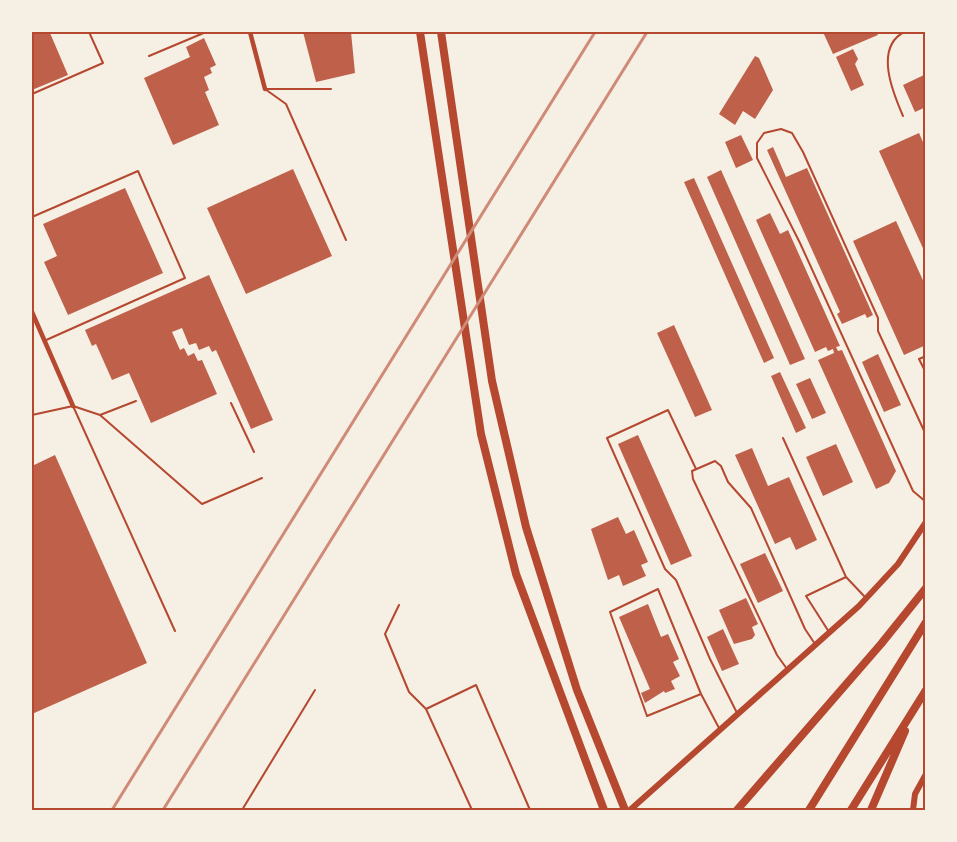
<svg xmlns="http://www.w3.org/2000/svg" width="957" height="842" viewBox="0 0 957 842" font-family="Commissioner,sans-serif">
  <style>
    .building { fill: #bf614a }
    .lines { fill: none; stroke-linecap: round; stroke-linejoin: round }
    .service { stroke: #b5482f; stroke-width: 2 }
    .minor { stroke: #b5482f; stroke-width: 4.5 }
    .tertiary { stroke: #b5482f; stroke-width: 6 }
    .primary { stroke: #b5482f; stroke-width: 8 }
    .motorway { stroke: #b5482f; stroke-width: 8 }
    .rail { stroke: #cf8b77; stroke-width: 3 }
    .neatline { fill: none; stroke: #b5482f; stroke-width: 2 }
  </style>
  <rect width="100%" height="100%" fill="#f6efe4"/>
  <path class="building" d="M32,32H53L50,33L68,75L32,90Z
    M303,32H351L355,73L316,82Z
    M823,32H876L878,35L833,54Z
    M204,38L216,65L210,68L212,73L204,77L209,90L205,92L219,125L173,145L144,78L190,57L186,47Z
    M853,49L858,59L855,64L864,85L851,91L836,57Z
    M755,56L759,58L773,90L755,119L743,111L735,125L719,114Z
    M924,75L926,107L915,112L903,85Z
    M919,133L923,142L926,141V255L879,151Z
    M741,135L753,160L736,168L725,142Z
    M773,147L786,177L807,168L873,315L867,318L865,314L842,324L837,314L840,312L767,150Z
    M293,169L332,256L246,294L207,208Z
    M721,170L805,359L790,365L707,177Z
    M694,178L774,358L764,363L684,182Z
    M125,188L163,273L68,315L44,262L57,256L43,224Z
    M770,213L780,234L788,230L840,346L836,347L838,351L842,350L896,471L889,483L876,489L818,360L834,353L833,349L828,351L826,347L815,352L756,220Z
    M896,221L926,287V345L904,355L853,241Z
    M209,275L273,420L251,429L216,350L212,352L209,346L199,350L196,343L189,345L182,328L172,332L180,350L184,348L188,356L194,353L198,361L202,360L217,394L151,423L129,373L112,380L96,344L92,346L85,330Z
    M674,325L712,410L695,417L657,333Z
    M878,354L901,405L884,412L862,362Z
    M780,372L806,428L796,433L771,376Z
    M810,378L826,413L812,419L796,384Z
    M638,435L692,556L671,565L618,444Z
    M836,444L853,482L823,496L806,457Z
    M752,448L768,486L789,477L817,540L796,550L790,537L775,544L735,455Z
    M55,455L147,663L32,714V466Z
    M618,517L626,534L634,530L648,562L641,565L646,576L623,586L619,575L608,580L591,529Z
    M765,553L783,591L758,603L740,564Z
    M746,598L758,624L752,627L755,635L752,639L734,644L719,610Z
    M648,604L661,637L668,634L679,659L673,662L680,676L671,681L675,689L665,693L664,691L645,703L641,693L650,689L619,617Z
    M723,629L739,664L722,671L707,637Z"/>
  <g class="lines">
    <path class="service" d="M149,56L206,32
      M265,89L286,104L346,240
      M265,89H331
      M32,94L103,63L89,32
      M903,116C893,93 874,48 904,32
      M32,217L138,171L185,278L44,341
      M926,356L919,359L926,373
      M231,403L254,452
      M73,406L175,631
      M32,415L73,406L100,415L202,504L262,478
      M100,415L136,401
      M926,435L878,331V318L803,152L792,133L781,129L764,133L757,143V158L800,243L913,491L926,502
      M783,438L846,577L865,597
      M696,469L668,410L607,438L665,569L676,580L710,659L737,713
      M399,605L385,634L409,692L426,709L472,810
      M829,632L806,596L846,577
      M787,669L777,655L693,479L692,471L715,461L721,466L728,482L751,508L805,629L815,644
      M701,694L647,716L610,612L658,589L701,694L719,728
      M426,709L476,685L530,810
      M242,810L315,690"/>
    <path class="minor" d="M250,32L265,89
      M32,312L73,406"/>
    <path class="tertiary" d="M630,810L859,606L898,564L926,522
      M913,810L915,794L926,774"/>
    <path class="primary" d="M420,32L481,434L516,574L604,810
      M441,32L492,381L526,527L577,690L625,810"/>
    <path class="motorway" d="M737,810L881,644L926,588
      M809,810L926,622
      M851,810L926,690
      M871,810L905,731"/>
    <path class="rail" d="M112,810L595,32
      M163,810L647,32"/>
  </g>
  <rect width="957" height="842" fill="none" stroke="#f6efe4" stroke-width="66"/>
  <rect x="33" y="33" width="891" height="776" class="neatline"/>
</svg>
